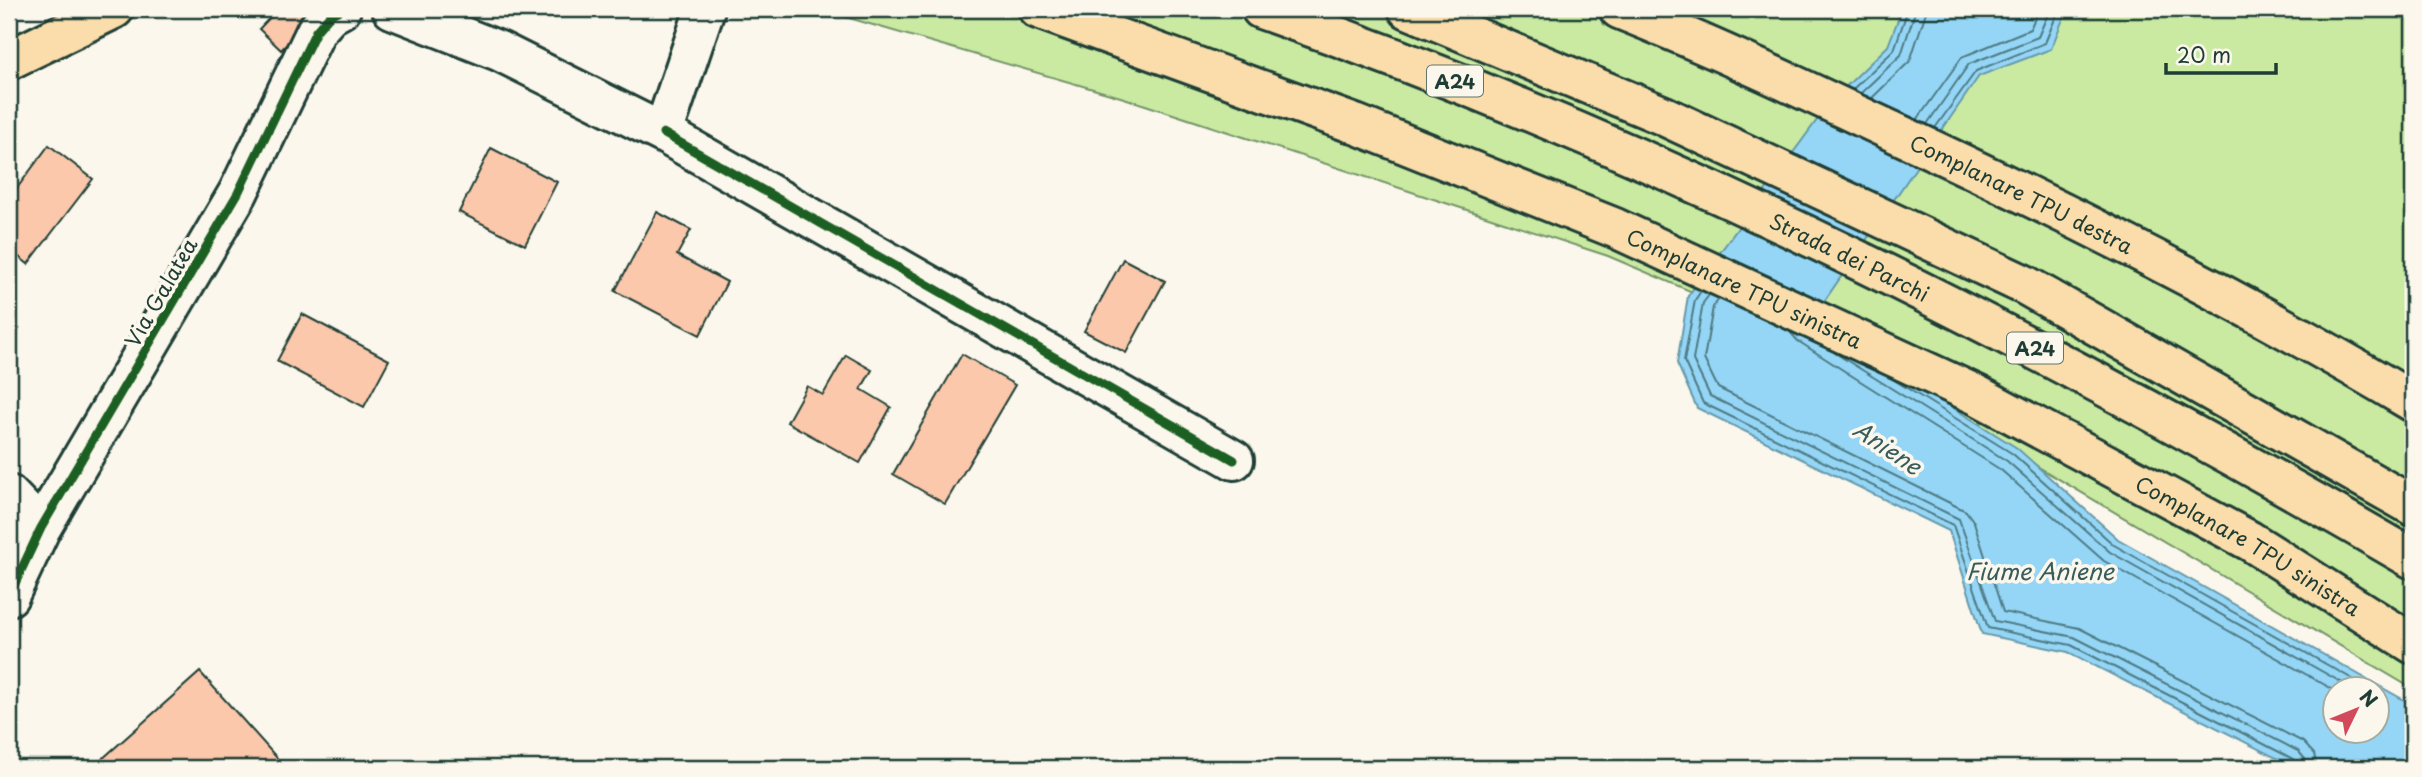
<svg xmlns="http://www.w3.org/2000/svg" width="2422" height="777" viewBox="0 0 2422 777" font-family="'Playpen Sans',sans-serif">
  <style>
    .green { fill: #caeaa2; stroke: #74946b; stroke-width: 2 }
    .water { fill: #95d6f7; stroke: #6699a9; stroke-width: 2; fill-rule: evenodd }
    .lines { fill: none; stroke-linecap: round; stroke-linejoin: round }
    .shore { stroke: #4e7a82; stroke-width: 2 }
    .building { fill: #fbc8ab; stroke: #1f3d34; stroke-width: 2 }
    .street-casing { stroke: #1f3d34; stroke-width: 44 }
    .highway-casing { stroke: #1f3d34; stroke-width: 44 }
    .street { stroke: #fbf7ec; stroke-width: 38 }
    .highway { stroke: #faddab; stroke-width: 38 }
    .cycleway-casing { stroke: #fbf7ec; stroke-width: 13 }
    .cycleway { stroke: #1b5e20; stroke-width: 9 }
    .labels { text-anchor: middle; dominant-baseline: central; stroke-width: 7; stroke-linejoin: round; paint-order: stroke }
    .shield { fill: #fbf7ec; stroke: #61756b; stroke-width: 2 }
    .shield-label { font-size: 19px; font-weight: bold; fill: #1f3d34 }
    .street-label { font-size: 21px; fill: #1f3d34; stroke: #fbf7ec }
    .water-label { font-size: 23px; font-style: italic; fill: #375c5b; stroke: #fbf7ec }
  </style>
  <rect width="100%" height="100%" fill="#fbf7ec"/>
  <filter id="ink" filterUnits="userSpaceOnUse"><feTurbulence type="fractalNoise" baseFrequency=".0143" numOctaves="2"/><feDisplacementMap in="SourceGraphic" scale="14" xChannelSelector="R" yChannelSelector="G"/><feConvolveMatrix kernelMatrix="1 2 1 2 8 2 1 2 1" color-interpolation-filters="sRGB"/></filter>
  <g filter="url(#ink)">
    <path class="green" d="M818,9H2413V689L1873,369L1608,256L1124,98Z"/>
    <path class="water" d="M1902,9H2067L2051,49L1979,76L1812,319L2017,448L2118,539L2413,705V768H2296L2068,652L1982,634L1949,531L1697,408L1677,363L1688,296L1831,101L1888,46ZM2334,690H2376V732H2334Z"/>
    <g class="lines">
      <path class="shore" d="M1853,89L1894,50L1908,9
        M1861,93L1901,55L1916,9
        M1872,98L1910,61L1927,9
        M1917,120L1962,57L2030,29L2039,9
        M1927,124L1969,64L2038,37L2050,9
        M1935,128L1976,71L2045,43L2059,9
        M1701,291L1695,300L1684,361L1703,403L1953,525L1988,628L2071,645L2293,759L2298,768
        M1709,295L1703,303L1693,360L1710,396L1959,519L1995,621L2074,637L2298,751L2305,759L2306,768
        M1719,299L1713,307L1704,359L1718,388L1966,511L1974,522L2003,612L2079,628L2303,742L2314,754L2317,768
        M1790,332L1798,341L1849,374L2001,470L2104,561L2334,690
        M1835,353L2007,461L2110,552L2355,690
        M1894,380L2013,454L2114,545L2372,690"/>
    </g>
    <path class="building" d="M278,9L290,10L321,9L281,50L259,29Z
      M49,145L93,179L28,264L9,249V199Z
      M491,148L557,182L525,245L459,212Z
      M657,212L691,230L677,255L727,282L700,335L615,291Z
      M1123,259L1165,281L1126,353L1084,331Z
      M302,314L389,360L364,407L277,361Z
      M9,321L19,329L9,341Z
      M962,354L1015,385L945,504L893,474Z
      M846,355L872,370L861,389L891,407L860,463L787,422L807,386L823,395Z
      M200,672L286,768H92Z"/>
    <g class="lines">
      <defs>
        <path id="street" d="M392,9L499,51L663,133L705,9
          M663,133L1234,460
          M9,495L41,528
          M9,596L41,528L238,193L316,31L330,15L341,9"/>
        <g id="highway">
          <path id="s1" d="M1038,9L1355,124L1615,228L1977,395L2250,541L2413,644"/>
          <path id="s2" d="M1261,9C1663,149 2046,345 2413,559"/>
          <path d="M1408,9L1662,115L2025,285L2413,506"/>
          <path id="s3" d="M1619,9C1712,46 1803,89 1894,132C2073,215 2244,301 2413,402"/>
          <path d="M9,60L114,9"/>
        </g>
      </defs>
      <use href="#street" class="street-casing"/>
      <use href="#highway" class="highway-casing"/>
      <use href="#street" class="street"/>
      <use href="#highway" class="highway"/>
      <defs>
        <path id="cycleway" d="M663,133L1234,460
          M9,596L41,528L238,193L316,31L330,15L341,9"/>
      </defs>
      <use href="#cycleway" class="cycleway-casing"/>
      <use href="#cycleway" class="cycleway"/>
    </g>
  </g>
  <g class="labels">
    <g class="shield">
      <rect x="1427" y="65.5" width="56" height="31" rx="5"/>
      <rect x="2007" y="332.5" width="56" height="31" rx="5"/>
    </g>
    <g class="shield-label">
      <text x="1455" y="81">A24</text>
      <text x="2035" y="348">A24</text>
    </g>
    <g class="street-label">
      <text stroke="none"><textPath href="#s3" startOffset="443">Complanare TPU destra</textPath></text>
      <text stroke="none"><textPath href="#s2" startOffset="639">Strada dei Parchi</textPath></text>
      <text stroke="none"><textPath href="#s1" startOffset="760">Complanare TPU sinistra</textPath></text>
      <text transform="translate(160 292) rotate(-60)">Via Galatea</text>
      <text stroke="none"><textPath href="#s1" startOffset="1326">Complanare TPU sinistra</textPath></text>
    </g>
    <g class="water-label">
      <text transform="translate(1888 447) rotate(34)">Aniene</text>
      <text x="2040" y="570">Fiume Aniene</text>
    </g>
  </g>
  <rect width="2422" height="777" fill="none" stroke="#fbf7ec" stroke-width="35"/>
  <rect x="18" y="18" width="2387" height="742" fill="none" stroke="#1f3d34" stroke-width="2.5" filter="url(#ink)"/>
  <g transform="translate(2356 710) rotate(47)"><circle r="33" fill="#fbf7ec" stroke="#a3ada2" stroke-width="2"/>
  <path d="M0-5L12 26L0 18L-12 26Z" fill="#d1495b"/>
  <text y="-10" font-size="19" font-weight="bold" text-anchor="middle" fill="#1f3d34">N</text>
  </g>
  <path d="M2166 63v10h110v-10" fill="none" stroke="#1f3d34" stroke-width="3.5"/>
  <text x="2177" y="63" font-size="21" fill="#1f3d34" stroke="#fbf7ec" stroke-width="5" paint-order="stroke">20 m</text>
</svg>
